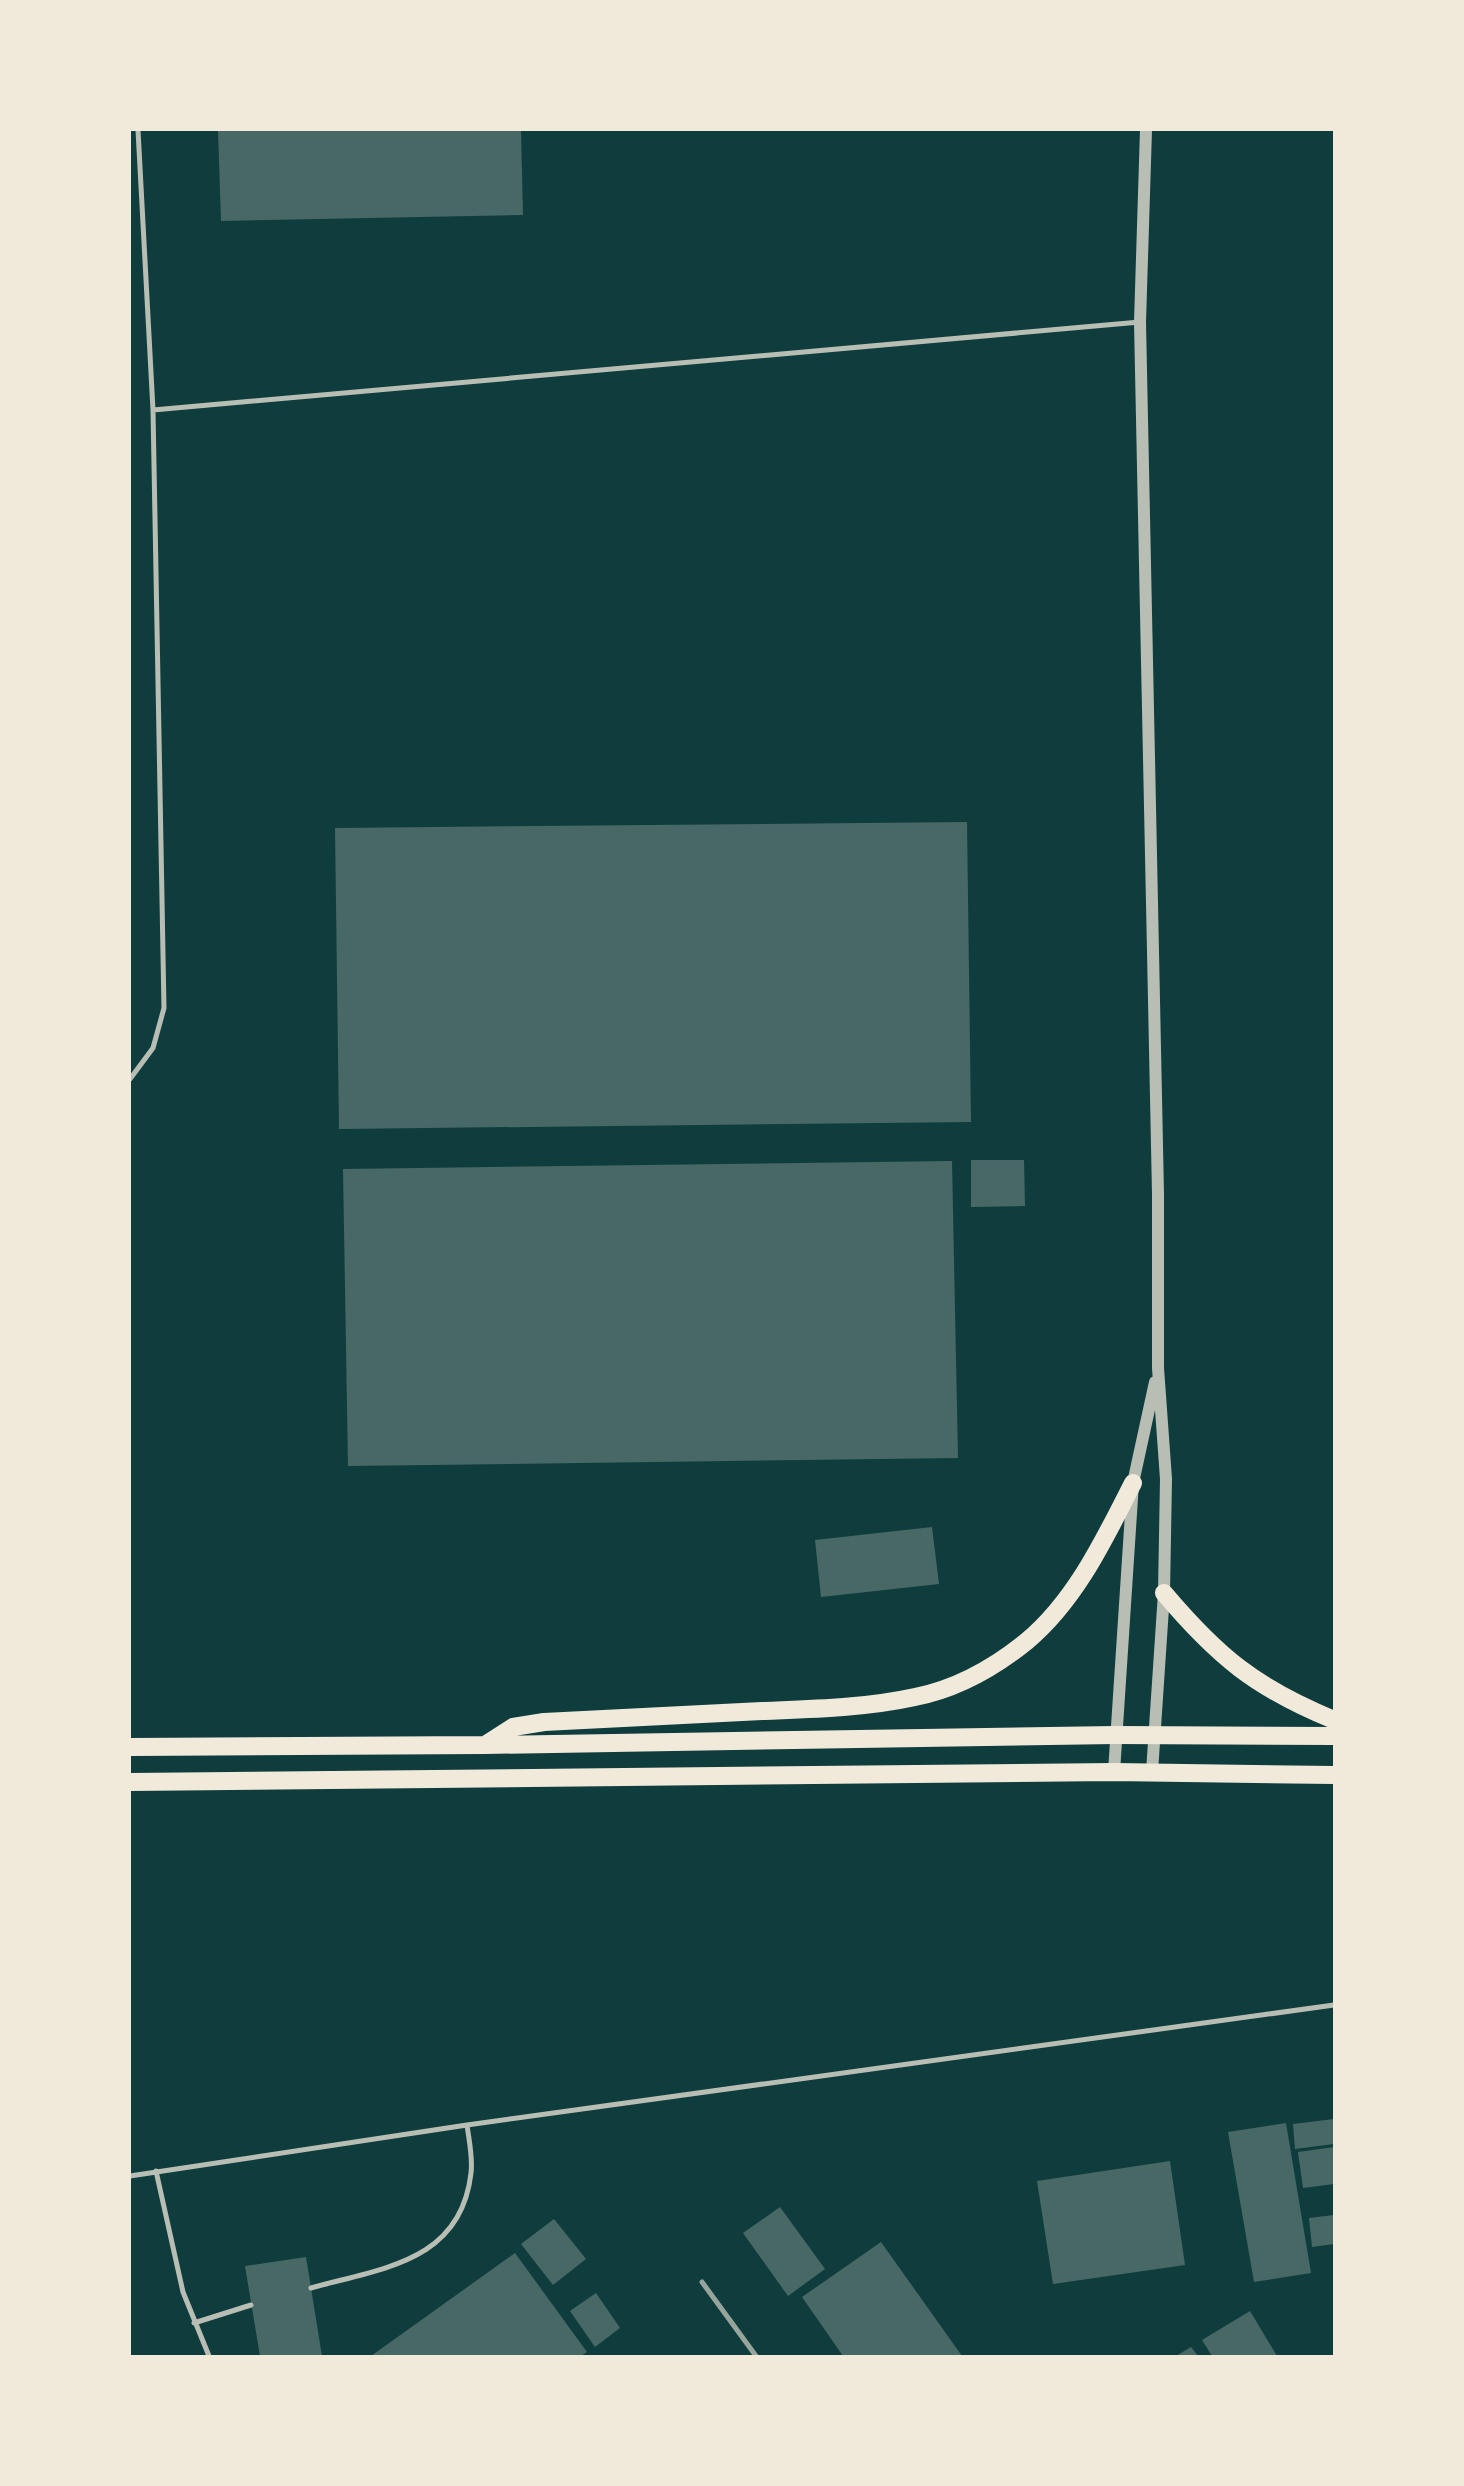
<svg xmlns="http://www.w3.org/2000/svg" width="1464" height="2486" viewBox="0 0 1464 2486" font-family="'Roboto Condensed',sans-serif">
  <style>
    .building { fill: #486865 }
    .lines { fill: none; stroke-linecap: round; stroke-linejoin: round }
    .service { stroke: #b8beb3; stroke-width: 5 }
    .tertiary { stroke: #b8beb3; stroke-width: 12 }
    .primary { stroke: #f1e9da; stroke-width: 18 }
    .rail { stroke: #97a49c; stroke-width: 5 }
  </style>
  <rect width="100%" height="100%" fill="#0f3d3e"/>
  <path class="building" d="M218,130H521L523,215L221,221Z
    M967,822L971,1122L339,1129L335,828Z
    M971,1160H1024L1025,1206L971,1207Z
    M952,1161L958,1458L348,1466L343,1169Z
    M932,1527L939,1584L821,1597L815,1540Z
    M1334,2119V2144L1295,2149L1293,2124Z
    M1286,2123L1311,2273L1254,2282L1228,2132Z
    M1334,2147V2184L1303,2188L1298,2152Z
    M1170,2161L1185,2265L1053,2284L1037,2181Z
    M780,2207L825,2269L788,2296L743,2233Z
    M1334,2215V2244L1312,2247L1309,2218Z
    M554,2219L586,2259L553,2285L521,2244Z
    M881,2242L962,2356H843L802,2297Z
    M515,2253L587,2352L581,2356H371Z
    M306,2257L322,2356H260L245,2266Z
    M596,2293L620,2328L595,2347L570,2311Z
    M1250,2311L1277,2356H1212L1202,2340Z
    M1191,2347L1198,2356H1176Z"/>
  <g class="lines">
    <path class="service" d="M153,410L1140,322
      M130,1079L153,1048L164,1008L153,410L138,130
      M156,2171L183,2292L209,2356
      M130,2176L467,2125L1334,2005
      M311,2288C382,2268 461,2262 471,2173C473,2158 469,2140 467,2125
      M194,2323L251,2305"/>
    <path class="tertiary" d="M1146,130L1140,322L1158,1194V1368L1166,1479L1164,1593L1152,1772
      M1114,1772L1133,1483L1155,1382"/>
    <path class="primary" d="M1164,1593C1218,1657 1256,1688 1334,1720
      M485,1745L513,1727L544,1722C617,1718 689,1715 762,1711C812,1709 865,1708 915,1697C956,1689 995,1667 1027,1641C1076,1600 1105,1538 1133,1483
      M130,1747L485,1745L1115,1735L1334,1736
      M130,1782L1114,1772L1334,1775"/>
    <path class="rail" d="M702,2282L756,2356"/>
  </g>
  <rect width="1464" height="2486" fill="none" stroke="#f1e9da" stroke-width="262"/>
</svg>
